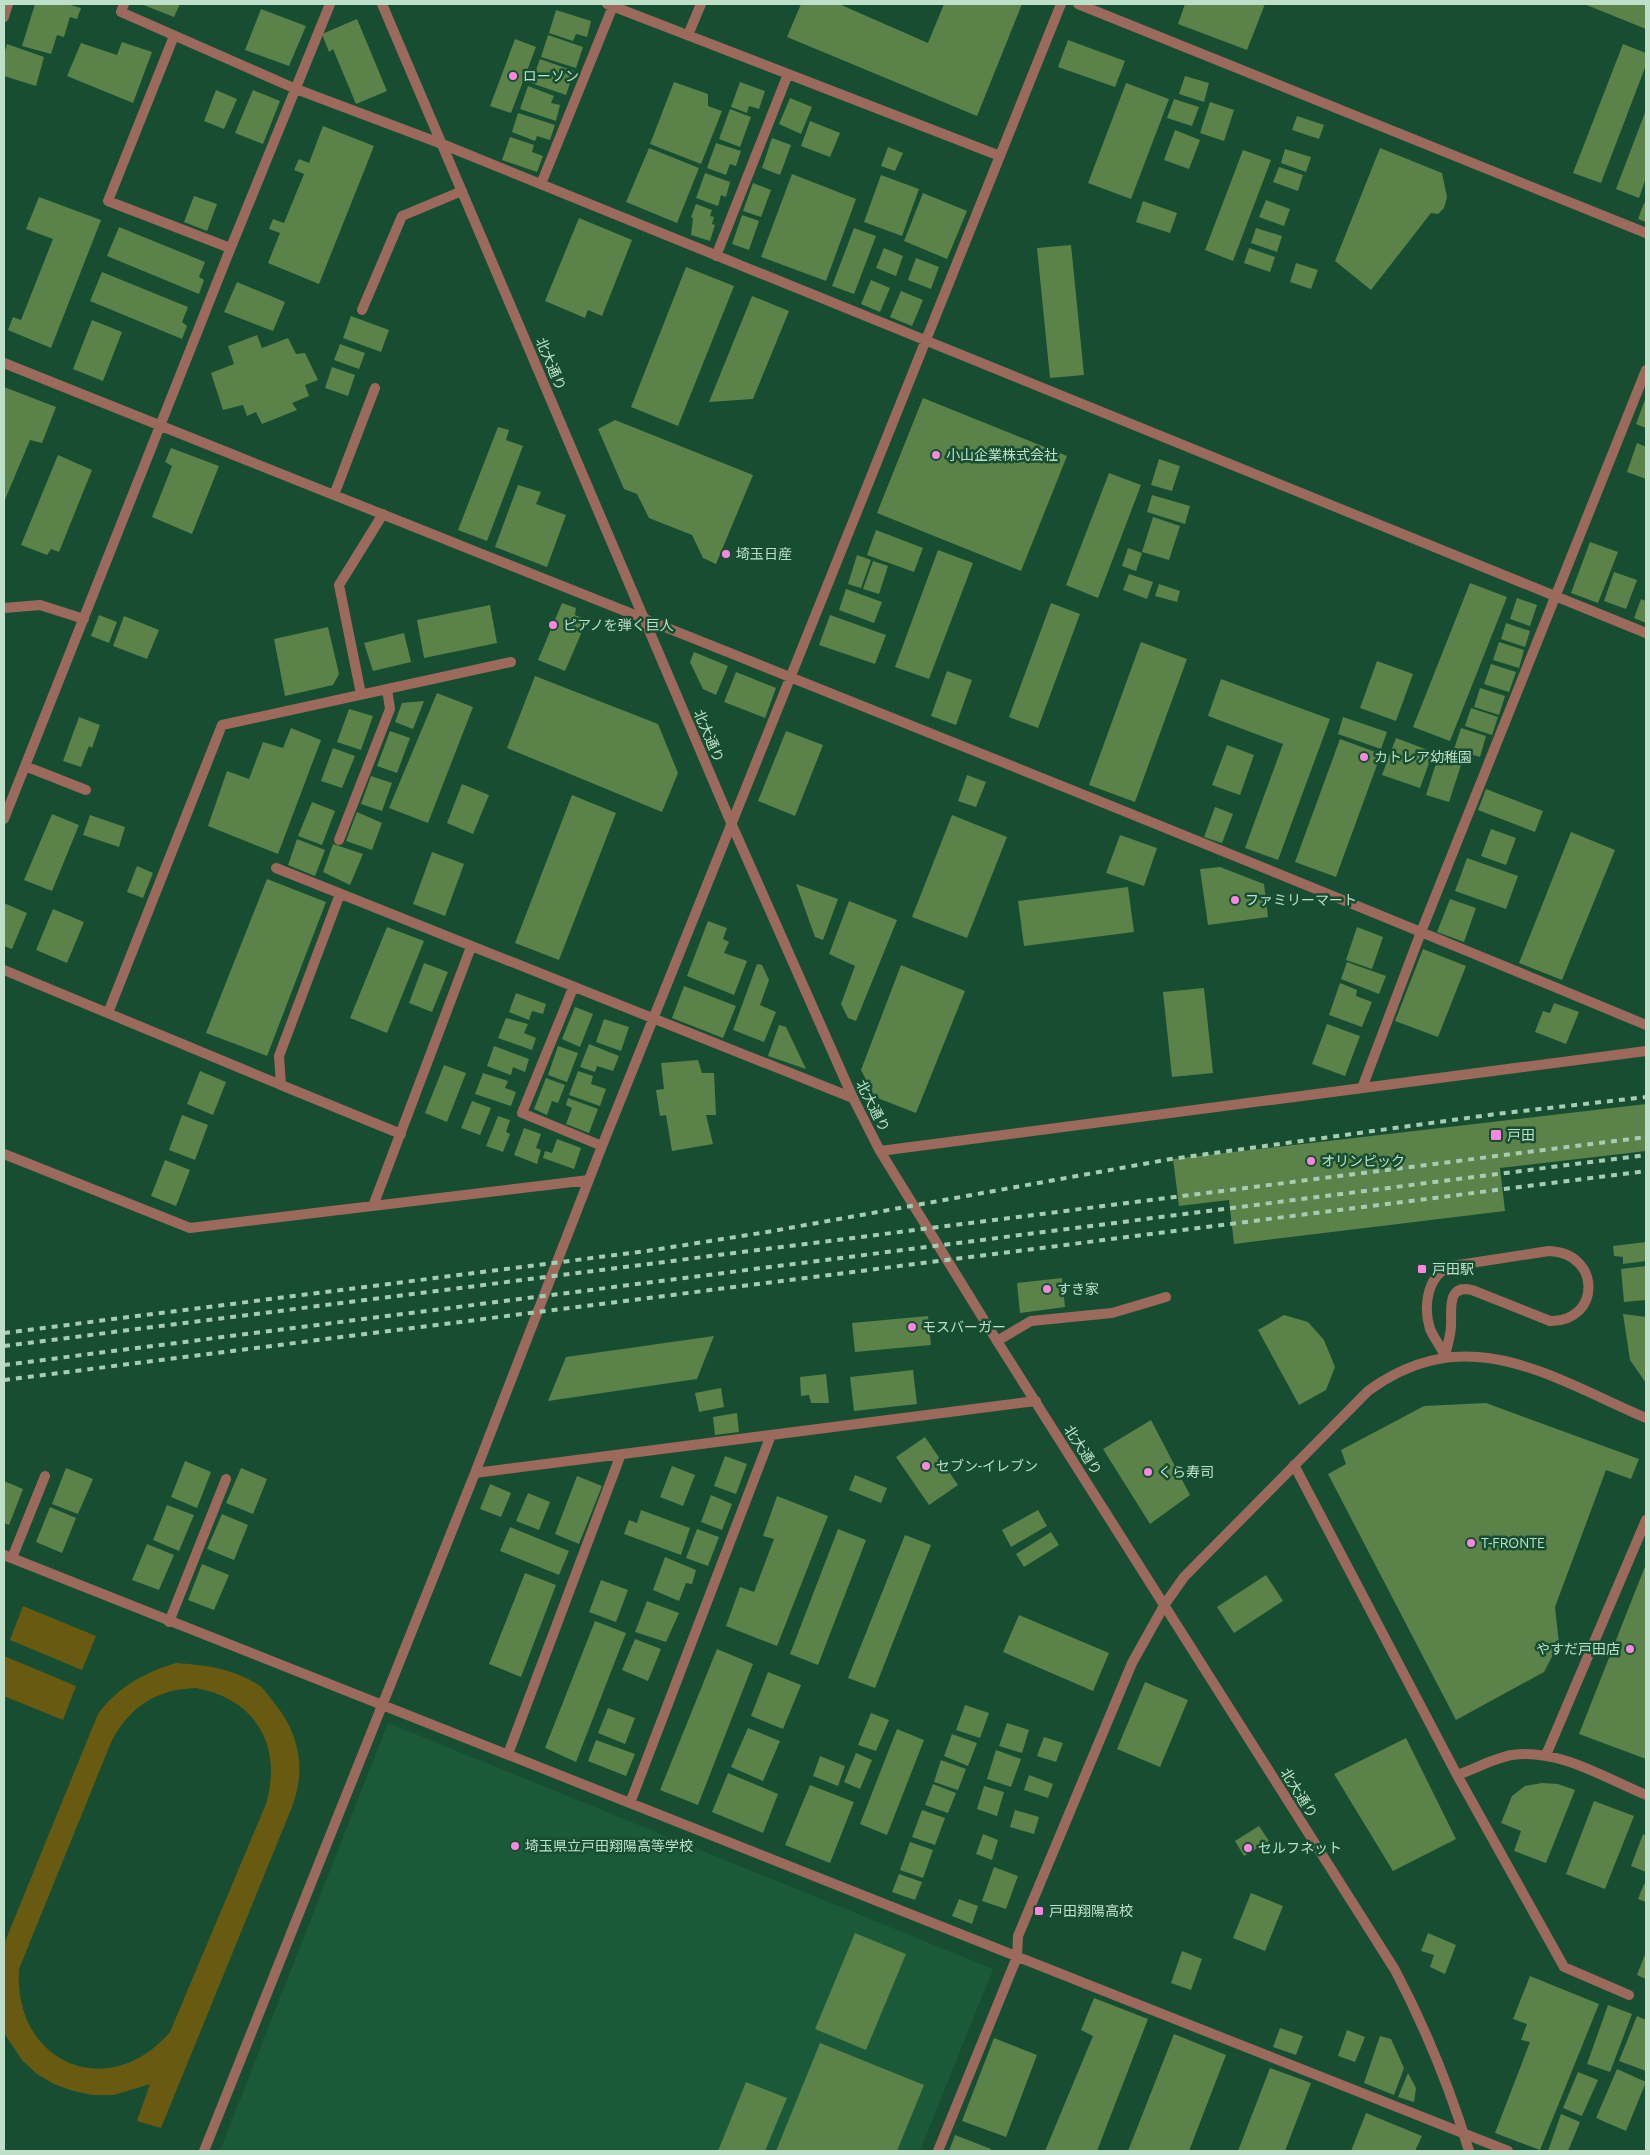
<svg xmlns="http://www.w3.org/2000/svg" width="1650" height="2155" viewBox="0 0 1650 2155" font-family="Ubuntu,'Noto Sans JP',sans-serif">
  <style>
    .built { fill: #1b5a39 }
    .green { fill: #695a12; fill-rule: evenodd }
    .building { fill: #5b8248 }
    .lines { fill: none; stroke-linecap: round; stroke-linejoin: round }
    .service { stroke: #9c6a5c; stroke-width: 10 }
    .minor { stroke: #9c6a5c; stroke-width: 10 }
    .tertiary { stroke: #9c6a5c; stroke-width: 10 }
    .rail { stroke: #a7ccb4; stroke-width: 4; stroke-dasharray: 6 6; stroke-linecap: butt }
    .poi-dot { fill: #fd86e2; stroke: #174e31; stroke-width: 2 }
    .labels { text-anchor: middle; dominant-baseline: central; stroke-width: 5; stroke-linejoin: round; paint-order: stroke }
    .poi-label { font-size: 14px; fill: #bee0c9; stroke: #174e31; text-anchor: start }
    .street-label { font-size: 14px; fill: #bee0c9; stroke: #174e31 }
  </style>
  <rect width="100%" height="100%" fill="#174e31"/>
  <path class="built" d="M388,1723L993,1969L920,2151H220Z"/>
  <path class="green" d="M23,1606L96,1636L82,1670L10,1640Z
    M4,1656L76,1686L63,1720L4,1696Z
    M176,1663C205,1665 236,1669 260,1686C266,1691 270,1698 275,1704C300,1735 306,1770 292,1807L161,2128L137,2121L150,2084L114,2095H93L73,2091L54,2084L37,2074L22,2060L4,2033V1944L98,1714C118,1687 145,1672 176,1663ZM196,1688C256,1699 283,1746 266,1804L170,2032C108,2104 13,2063 19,1969L112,1740C131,1706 157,1689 196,1688Z"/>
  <path class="building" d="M35,4H67L81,8L77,19L70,17L64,37L57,35L51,54L22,46Z
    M141,4H180L174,17Z
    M801,4H839L928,43L944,4H1022L977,116L787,37Z
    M1185,4H1265L1247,50L1178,24Z
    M1584,4H1646V29Z
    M261,9L306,26L289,66L245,50Z
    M556,10L591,21L587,37L576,34L573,41L549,33Z
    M357,19L387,91L356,104L333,49L329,52L322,34Z
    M548,35L583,47L576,68L541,57Z
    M515,39L536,47L511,113L490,106Z
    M1068,40L1125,61L1115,87L1058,67Z
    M122,42L152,52L133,103L67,76L81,43L117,55Z
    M7,44L44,57L36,86L4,76V53Z
    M1623,44L1646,53V65L1601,183L1573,173Z
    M540,59L574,71L566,95L531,83Z
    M1185,76L1209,83L1204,102L1179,94Z
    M674,82L708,94V106L722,111L701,164L650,144Z
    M740,82L765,91L759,109L749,106L747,113L731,107Z
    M1126,83L1169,99L1131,199L1088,183Z
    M528,86L554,96L551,103L560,105L556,121L520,109Z
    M216,90L237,99L224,129L204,121Z
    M253,90L280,101L263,144L235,133Z
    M790,98L812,107L801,134L779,124Z
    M1174,99L1199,107L1192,126L1167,118Z
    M1210,102L1234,110L1224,141L1200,133Z
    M730,109L751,117L740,147L719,139Z
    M1646,110V178L1639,198L1616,189Z
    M518,113L555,125L550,140L537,136L535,141L512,132Z
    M1297,116L1324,125L1319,139L1292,130Z
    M810,121L840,133L830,157L801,146Z
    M323,126L374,146L319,284L268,263L280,233L269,229L273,219L284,223L304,174L294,170L299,159L309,163Z
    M1175,130L1200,140L1189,169L1164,160Z
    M510,137L534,145L532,152L543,156L537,172L502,160Z
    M772,138L791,145L780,175L762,168Z
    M716,143L741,151L736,166L730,164L726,175L707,168Z
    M888,147L903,153L895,171L881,166Z
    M649,148L699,168L677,223L626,202Z
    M1380,148L1442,173L1447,197L1444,208L1438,214L1431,213L1371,290L1335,261Z
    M1285,149L1311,157L1306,172L1281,163Z
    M1243,150L1271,160L1233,261L1205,250Z
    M1279,167L1303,175L1298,191L1273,182Z
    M705,173L730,182L726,197L721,195L718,206L696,198Z
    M792,174L856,199L826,281L761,257Z
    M881,175L919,189L902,236L864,222Z
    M753,183L771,190L761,217L743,211Z
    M923,193L967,211L947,259L904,241Z
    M194,196L217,204L207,231L184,222Z
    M39,197L101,220L51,348L8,330L13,317L21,320L53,239L26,229Z
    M1266,200L1290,209L1284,226L1259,217Z
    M1143,201L1177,213L1170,233L1136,222Z
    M1644,203L1646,204V222L1638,219Z
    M696,204L712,210L710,216L714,217L712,224L715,225L710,241L691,235L693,218L691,217Z
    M742,215L759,221L749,250L732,244Z
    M579,218L632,240L602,316L588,310L585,318L545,301Z
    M119,227L205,262L199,277L204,280L199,294L107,256Z
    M854,228L876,236L854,294L832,286Z
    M1256,228L1282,236L1277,252L1251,243Z
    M1071,245L1084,375L1050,378L1037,248Z
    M884,248L903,256L896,276L876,268Z
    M1249,248L1275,257L1270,272L1244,263Z
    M916,258L939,267L931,289L908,280Z
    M1296,263L1318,270L1311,289L1290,282Z
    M686,267L734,286L678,426L631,407Z
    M102,272L188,307L182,322L187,326L182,339L90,301Z
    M871,280L890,288L880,312L861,304Z
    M237,282L285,302L273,331L224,312Z
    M901,291L923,300L912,326L890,317Z
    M752,296L789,311L753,399L709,402Z
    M351,316L389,330L381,352L343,338Z
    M92,320L122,332L103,381L73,369Z
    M257,335L262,348L288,338L296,354L305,353L318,380L305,385L309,396L292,403L297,410L262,424L256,412L247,416L243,405L223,410L211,373L234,364L228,346Z
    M340,344L365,353L359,369L334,360Z
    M332,367L355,375L348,396L325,388Z
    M4,387L56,407L42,443L30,440L4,502Z
    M1646,397V428L1636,424Z
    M923,398L1067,456L1021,571L877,513Z
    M615,420L753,475L716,564L703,558L692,535L649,518L637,494L624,489L598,429Z
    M498,427L509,430L506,440L523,446L487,541L458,530Z
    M1637,443L1646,447V479L1627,472Z
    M171,448L219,466L192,534L152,517L172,466L165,462Z
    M58,455L92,470L59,552L51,549L47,555L21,545Z
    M1159,459L1180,466L1172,491L1151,485Z
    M1109,473L1141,485L1098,598L1066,585Z
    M518,485L541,492L536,504L566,515L547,567L495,547Z
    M1152,495L1190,506L1185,524L1147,512Z
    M1153,517L1180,526L1169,560L1142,552Z
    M876,530L923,548L914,572L867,555Z
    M1590,542L1618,552L1598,603L1571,593Z
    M1128,548L1142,553L1136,571L1122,566Z
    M938,550L973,563L929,679L895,667Z
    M857,555L871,560L861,588L848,584Z
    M873,561L888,566L879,594L863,589Z
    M1614,572L1637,580L1626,609L1604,601Z
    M1129,574L1153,582L1147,599L1123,590Z
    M1470,583L1507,597L1450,741L1413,727Z
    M1159,584L1180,591L1177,602L1155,596Z
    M846,589L882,602L874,623L839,610Z
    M1517,598L1537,605L1530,626L1510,619Z
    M1641,599L1646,601V623L1634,618Z
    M562,603L576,608L575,615L587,620L565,671L538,660Z
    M1051,603L1080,614L1038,728L1009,717Z
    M490,605L497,643L424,658L417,620Z
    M99,615L117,622L109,643L91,636Z
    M830,615L886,635L875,664L819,645Z
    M124,616L159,630L147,659L113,646Z
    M1506,623L1530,631L1525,647L1501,639Z
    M328,627L339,674L333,685L285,696L274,639Z
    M404,633L411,662L373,671L364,643Z
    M1141,642L1187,659L1135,802L1089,785Z
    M1499,642L1524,650L1519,668L1493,660Z
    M694,652L728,666L716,695L703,689L690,662Z
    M1377,661L1413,674L1396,721L1360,708Z
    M1491,664L1516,672L1509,692L1484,684Z
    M947,671L972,680L956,725L931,716Z
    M736,672L776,688L765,718L724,702Z
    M535,676L658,724L678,773L662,812L507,748Z
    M1221,679L1330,719L1278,860L1245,848L1283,744L1208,716Z
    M1480,688L1505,696L1499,715L1474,707Z
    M437,693L473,707L428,823L389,808Z
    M424,701L413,729L395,722L402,703Z
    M1471,708L1498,717L1492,735L1465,726Z
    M349,709L373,716L361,750L337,742Z
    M79,717L100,725L92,748L89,746L81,767L63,761Z
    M1343,717L1387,732L1381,749L1338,734Z
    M291,728L321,740L278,854L208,826L227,771L249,779L263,742L283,748Z
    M1461,728L1486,736L1480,757L1454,749Z
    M390,731L410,738L397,773L377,766Z
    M786,731L823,745L795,816L758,801Z
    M1396,738L1433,752L1420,788L1382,775Z
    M1340,739L1381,754L1336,877L1295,862Z
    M1227,745L1254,755L1240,795L1212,785Z
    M333,748L355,756L342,788L321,781Z
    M1438,757L1461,765L1449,802L1426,795Z
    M967,775L986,782L976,807L958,801Z
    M371,776L392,783L382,811L361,804Z
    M462,784L489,795L473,834L447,823Z
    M1486,789L1543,811L1535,832L1478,810Z
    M572,795L616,813L559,960L515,943Z
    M312,802L335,811L322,845L298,836Z
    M1215,807L1233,814L1222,843L1204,837Z
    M357,812L382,823L372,850L346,841Z
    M52,814L79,825L52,891L24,880Z
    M90,815L125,827L119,847L83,835Z
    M952,815L1007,837L967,938L912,917Z
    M1491,829L1516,838L1506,865L1481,856Z
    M1571,832L1615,850L1562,980L1519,963Z
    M1120,835L1157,848L1144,886L1106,873Z
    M297,839L325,850L315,876L288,865Z
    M333,844L363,854L350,885L323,872Z
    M432,852L464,864L445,916L413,904Z
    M1467,858L1518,876L1506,909L1455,891Z
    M137,866L153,873L143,898L127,892Z
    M1220,867L1264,884L1268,917L1208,925L1200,869Z
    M267,879L326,902L267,1056L206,1033Z
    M796,884L838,899L823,940L815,937Z
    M1128,887L1134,932L1024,946L1018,901Z
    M1450,899L1476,908L1464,942L1437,932Z
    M849,901L897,920L856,1021L848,1018L841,1004L855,966L829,954Z
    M4,903L27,913L12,949L4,946Z
    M53,909L84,922L67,963L36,950Z
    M708,921L727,928L723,939L729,942L724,953L747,961L734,995L687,976Z
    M387,927L424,941L387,1033L350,1018Z
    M1357,927L1383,937L1372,969L1346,960Z
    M1423,949L1466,966L1438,1037L1395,1021Z
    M1347,962L1386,976L1379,994L1341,979Z
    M424,963L448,972L432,1012L409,1003Z
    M757,964L762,965L769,980L760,1005L776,1012L764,1042L733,1030Z
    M901,965L965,991L916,1113L875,1097L861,1070Z
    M1340,983L1357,990L1356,996L1372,1002L1362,1027L1329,1015Z
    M684,986L736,1006L723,1038L672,1018Z
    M1204,988L1213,1073L1172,1077L1163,992Z
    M516,993L546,1004L543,1014L532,1011L529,1020L509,1012Z
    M1554,1003L1579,1012L1566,1044L1535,1032L1543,1011L1550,1013Z
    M575,1007L593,1014L580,1047L562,1039Z
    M506,1018L528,1024L524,1033L536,1038L532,1050L498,1038Z
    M604,1019L629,1027L621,1051L596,1042Z
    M1327,1024L1360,1036L1345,1076L1312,1064Z
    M779,1025L786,1027L806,1069L768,1056Z
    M589,1044L619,1056L613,1071L597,1066L595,1072L580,1067Z
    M494,1046L529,1059L525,1072L513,1067L511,1075L487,1066Z
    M558,1046L578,1053L567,1082L548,1075Z
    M698,1060L702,1073H714L716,1115H706L713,1144L672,1151L666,1115L660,1116L656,1090L664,1089L661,1063Z
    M444,1065L466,1073L447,1122L425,1113Z
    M200,1071L226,1082L213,1115L187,1104Z
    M578,1071L593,1076L591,1084L606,1089L600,1106L569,1095Z
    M483,1073L508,1081L505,1088L516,1092L511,1106L475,1094Z
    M546,1078L565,1085L558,1103L552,1101L547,1115L534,1109Z
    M568,1098L598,1109L589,1133L566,1124L572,1108L566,1105Z
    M472,1101L491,1108L480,1135L461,1128Z
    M1646,1104V1151L1500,1168L1505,1211L1234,1244L1229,1200L1179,1206L1173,1159Z
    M182,1115L208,1125L195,1160L169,1150Z
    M498,1116L510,1120L506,1132L510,1134L503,1152L486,1146Z
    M524,1128L541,1134L536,1148L541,1150L537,1164L514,1155Z
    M557,1139L581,1148L574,1169L543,1158L545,1151L552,1153Z
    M165,1160L190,1170L176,1206L151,1196Z
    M1646,1242V1261L1623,1264V1257L1614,1256L1613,1246Z
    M1646,1266V1300L1624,1302L1621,1269Z
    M1062,1278L1065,1307L1020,1313L1017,1283Z
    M1623,1314L1646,1317V1383L1630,1360Z
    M1284,1315L1308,1322L1324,1340L1335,1367L1326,1390L1299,1405L1258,1330Z
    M928,1316L931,1345L855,1352L852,1323Z
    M714,1336L697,1379L548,1401L566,1357Z
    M913,1370L917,1404L854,1411L850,1377Z
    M826,1374L829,1403H811L809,1395L801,1396L800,1377Z
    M721,1388L724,1407L699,1412L695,1393Z
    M1486,1403L1639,1459L1631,1479L1606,1470L1555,1607L1559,1643L1544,1672L1456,1720L1328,1474L1346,1464L1341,1450L1424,1406Z
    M737,1413L739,1432L715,1435L713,1417Z
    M1151,1420L1190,1495L1150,1524L1103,1449Z
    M925,1437L958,1485L929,1505L896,1457Z
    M725,1456L747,1464L736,1494L714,1486Z
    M185,1461L211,1472L197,1508L171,1497Z
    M672,1466L695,1475L683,1506L660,1497Z
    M66,1468L93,1479L78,1514L52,1504Z
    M241,1468L267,1479L253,1514L226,1503Z
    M855,1475L887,1488L881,1503L849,1490Z
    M577,1476L602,1486L579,1544L555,1534Z
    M4,1481L23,1489L9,1525L4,1523Z
    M490,1484L511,1493L501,1517L480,1509Z
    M528,1493L550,1502L539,1530L516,1521Z
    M711,1495L732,1504L722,1530L701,1522Z
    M777,1496L828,1516L777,1646L726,1626L740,1587L754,1592L774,1539L763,1536Z
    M167,1505L194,1515L179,1551L153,1540Z
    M50,1507L76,1518L62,1553L36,1542Z
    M641,1510L690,1528L681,1555L624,1534L629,1520L637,1523Z
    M1038,1510L1047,1526L1011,1547L1002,1530Z
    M222,1514L248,1525L234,1560L207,1549Z
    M510,1527L569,1551L559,1575L500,1551Z
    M697,1529L719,1537L708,1566L686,1558Z
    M838,1529L866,1540L818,1665L790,1654Z
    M1051,1532L1059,1545L1024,1567L1016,1554Z
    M905,1535L931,1545L875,1688L848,1678Z
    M147,1544L174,1555L159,1590L132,1580Z
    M665,1557L696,1570L692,1584L686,1583L679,1601L653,1590Z
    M202,1564L229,1575L214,1610L188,1600Z
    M1646,1564V1759L1579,1734Z
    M525,1573L556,1585L521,1677L489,1664Z
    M1266,1575L1283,1601L1234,1633L1217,1607Z
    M601,1580L628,1590L616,1622L589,1612Z
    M647,1601L679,1613L666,1642L635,1632Z
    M1019,1615L1109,1653L1093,1691L1003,1652Z
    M595,1621L626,1633L576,1762L545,1748Z
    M635,1639L661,1649L648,1681L622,1670Z
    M717,1649L753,1664L698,1805L660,1790Z
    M768,1672L801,1685L783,1729L751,1716Z
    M1145,1682L1188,1700L1160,1767L1117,1749Z
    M965,1705L989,1713L980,1738L956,1730Z
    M608,1708L635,1718L625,1744L598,1733Z
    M871,1713L889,1720L876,1751L858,1745Z
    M1007,1723L1029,1730L1022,1753L999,1746Z
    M748,1728L780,1741L763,1781L731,1767Z
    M897,1729L924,1740L887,1835L860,1824Z
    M952,1734L977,1743L968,1766L944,1756Z
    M1044,1737L1063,1743L1056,1762L1037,1756Z
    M1406,1738L1456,1839L1393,1871L1334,1774Z
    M596,1740L635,1754L626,1776L588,1761Z
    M996,1750L1021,1759L1011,1787L987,1779Z
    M856,1753L872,1760L860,1789L844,1782Z
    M820,1756L845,1766L838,1786L813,1776Z
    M941,1760L966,1769L958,1790L934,1782Z
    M728,1773L778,1794L763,1833L712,1812Z
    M1029,1775L1053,1784L1048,1798L1024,1790Z
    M1542,1783L1558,1784L1575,1790L1546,1863L1514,1851L1521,1831L1501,1823L1512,1796L1525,1786Z
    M933,1784L956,1793L948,1813L925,1805Z
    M810,1785L854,1802L830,1863L785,1845Z
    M984,1786L1004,1792L997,1816L977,1809Z
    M1594,1801L1634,1816L1605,1889L1566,1874Z
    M922,1810L945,1818L935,1845L912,1837Z
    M1015,1810L1039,1817L1034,1834L1010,1827Z
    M1259,1826L1269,1841L1244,1856L1235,1841Z
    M983,1834L998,1840L992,1860L976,1854Z
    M1643,1834L1646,1836V1872L1631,1866Z
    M910,1842L933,1850L923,1878L900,1870Z
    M994,1867L1018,1876L1006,1909L982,1901Z
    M899,1874L922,1882L915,1900L892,1892Z
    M1644,1884L1646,1885V1902L1638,1899Z
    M1251,1893L1283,1906L1265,1951L1233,1938Z
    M959,1899L978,1906L972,1924L952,1916Z
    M855,1933L906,1954L866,2050L815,2029Z
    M1428,1933L1456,1945L1445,1974L1430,1967L1434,1955L1421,1951Z
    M1182,1951L1202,1959L1191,1990L1171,1983Z
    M1646,1952V1979L1637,1975Z
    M1530,1976L1599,2004L1540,2150L1495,2133L1530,2042L1521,2040L1527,2024L1513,2019Z
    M1094,1998L1148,2019L1097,2151H1045L1093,2036L1081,2030Z
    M1608,2005L1632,2014L1610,2072L1587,2064Z
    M1637,2016L1646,2020V2071L1619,2061Z
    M1280,2028L1303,2036L1296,2055L1273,2047Z
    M1347,2030L1365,2037L1355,2062L1338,2056Z
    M1174,2034L1226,2055L1189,2151H1128Z
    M1380,2036L1391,2039L1404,2068L1394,2095L1364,2083Z
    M994,2038L1037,2055L1006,2137L962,2121Z
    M820,2043L924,2085L897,2151H776Z
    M1270,2068L1311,2083L1285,2151H1238Z
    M1617,2069L1646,2082L1626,2131L1596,2118Z
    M1578,2072L1598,2080L1582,2116L1563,2108Z
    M1408,2073L1416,2088L1414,2102L1398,2097Z
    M746,2082L787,2098L765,2151H718Z
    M1366,2113L1422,2136L1415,2151H1351Z
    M1561,2114L1580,2122L1568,2151H1548Z
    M955,2135L991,2149L990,2151H949Z"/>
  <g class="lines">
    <path class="service" d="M12,1558L45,1476
      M169,1622L226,1479"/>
    <path class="minor" d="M124,4L121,12L296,89L442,144L1646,633
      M607,4L1000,156
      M1078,4L1646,233
      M4,17L8,4
      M688,35L701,4
      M174,36L108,201L230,248
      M541,184L613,6
      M716,256L788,74
      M362,310L402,216L462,191
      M4,363C552,583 1101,798 1646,1025
      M334,495L375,388
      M4,608L40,605L84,619
      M361,694L339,585L383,514
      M25,766L86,790
      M4,819L227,257L330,4
      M339,840L390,709L387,689
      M276,868L853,1098
      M340,894L279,1056L281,1085L401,1134
      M4,970L281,1085
      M573,988L522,1113L602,1146
      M108,1013L222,725L511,662
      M1362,1088L1421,932L1646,370
      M4,1154L190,1228L589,1180
      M373,1206L471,947
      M1549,1251C1602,1253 1601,1322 1550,1321L1472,1290C1446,1284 1452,1310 1451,1325C1451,1335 1447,1346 1445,1356C1441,1347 1434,1338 1430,1329C1423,1306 1427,1274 1452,1266Z
      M997,1341L1031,1321L1112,1313L1166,1297
      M1294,1465L1457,1775L1564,1967L1629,1995
      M475,1473L1036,1401
      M4,1555L1508,2151
      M508,1754L621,1454
      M1546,1755L1646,1520
      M1457,1775C1475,1769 1494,1758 1512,1755C1558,1748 1605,1778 1646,1795
      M630,1803L771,1435
      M204,2151L475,1473L602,1146L1061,4
      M938,2151L1017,1957L1018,1936L1132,1663L1165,1604"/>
    <path class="tertiary" d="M382,4L732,825L853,1098L880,1151L997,1341L1395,1970C1426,2029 1450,2088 1469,2151
      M880,1151L1646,1051
      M1165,1604L1184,1577L1368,1391C1467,1318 1550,1377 1646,1418"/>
    <path class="rail" d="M4,1333L647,1251L767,1232L1171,1159L1496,1114L1646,1097
      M4,1346L1646,1137
      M4,1365L1646,1155
      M4,1380L1646,1171"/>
  </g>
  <g class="poi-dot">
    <circle cx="513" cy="76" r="5"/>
    <circle cx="936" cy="455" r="5"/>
    <circle cx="726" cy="554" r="5"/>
    <circle cx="553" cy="625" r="5"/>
    <circle cx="1364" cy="757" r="5"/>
    <circle cx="1235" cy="900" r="5"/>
    <rect x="1490" y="1129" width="12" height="12" rx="2.5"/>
    <circle cx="1311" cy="1161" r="5"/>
    <rect x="1417" y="1264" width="10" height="10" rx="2.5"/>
    <circle cx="1047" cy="1289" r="5"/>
    <circle cx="912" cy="1327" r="5"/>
    <circle cx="926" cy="1466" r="5"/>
    <circle cx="1148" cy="1472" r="5"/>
    <circle cx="1471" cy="1543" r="5"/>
    <circle cx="1630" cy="1649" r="5"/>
    <circle cx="515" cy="1846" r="5"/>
    <circle cx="1248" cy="1848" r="5"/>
    <rect x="1034" y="1906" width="10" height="10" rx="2.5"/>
  </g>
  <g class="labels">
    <g class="poi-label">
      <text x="523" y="76">ローソン</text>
      <text x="946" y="455">小山企業株式会社</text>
      <text x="736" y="554">埼玉日産</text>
      <text x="563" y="625">ピアノを弾く巨人</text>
      <text x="1374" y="757">カトレア幼稚園</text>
      <text x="1245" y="900">ファミリーマート</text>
      <text x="1507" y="1135">戸田</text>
      <text x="1321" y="1161">オリンピック</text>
      <text x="1432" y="1269">戸田駅</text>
      <text x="1057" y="1289">すき家</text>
      <text x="922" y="1327">モスバーガー</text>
      <text x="936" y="1466">セブン-イレブン</text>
      <text x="1158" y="1472">くら寿司</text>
      <text x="1481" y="1543">T-FRONTE</text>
      <text x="1620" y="1649" text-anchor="end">やすだ戸田店</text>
      <text x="525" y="1846">埼玉県立戸田翔陽高等学校</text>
      <text x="1258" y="1848">セルフネット</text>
      <text x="1049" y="1911">戸田翔陽高校</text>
    </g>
    <g class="street-label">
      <text transform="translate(551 364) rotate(67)">北大通り</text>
      <text transform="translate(709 736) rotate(67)">北大通り</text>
      <text transform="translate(873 1106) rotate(63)">北大通り</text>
      <text transform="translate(1083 1450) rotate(57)">北大通り</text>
      <text transform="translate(1299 1793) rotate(58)">北大通り</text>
    </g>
  </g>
  <rect width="1650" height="2155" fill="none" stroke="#bee0c9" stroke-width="10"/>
</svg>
